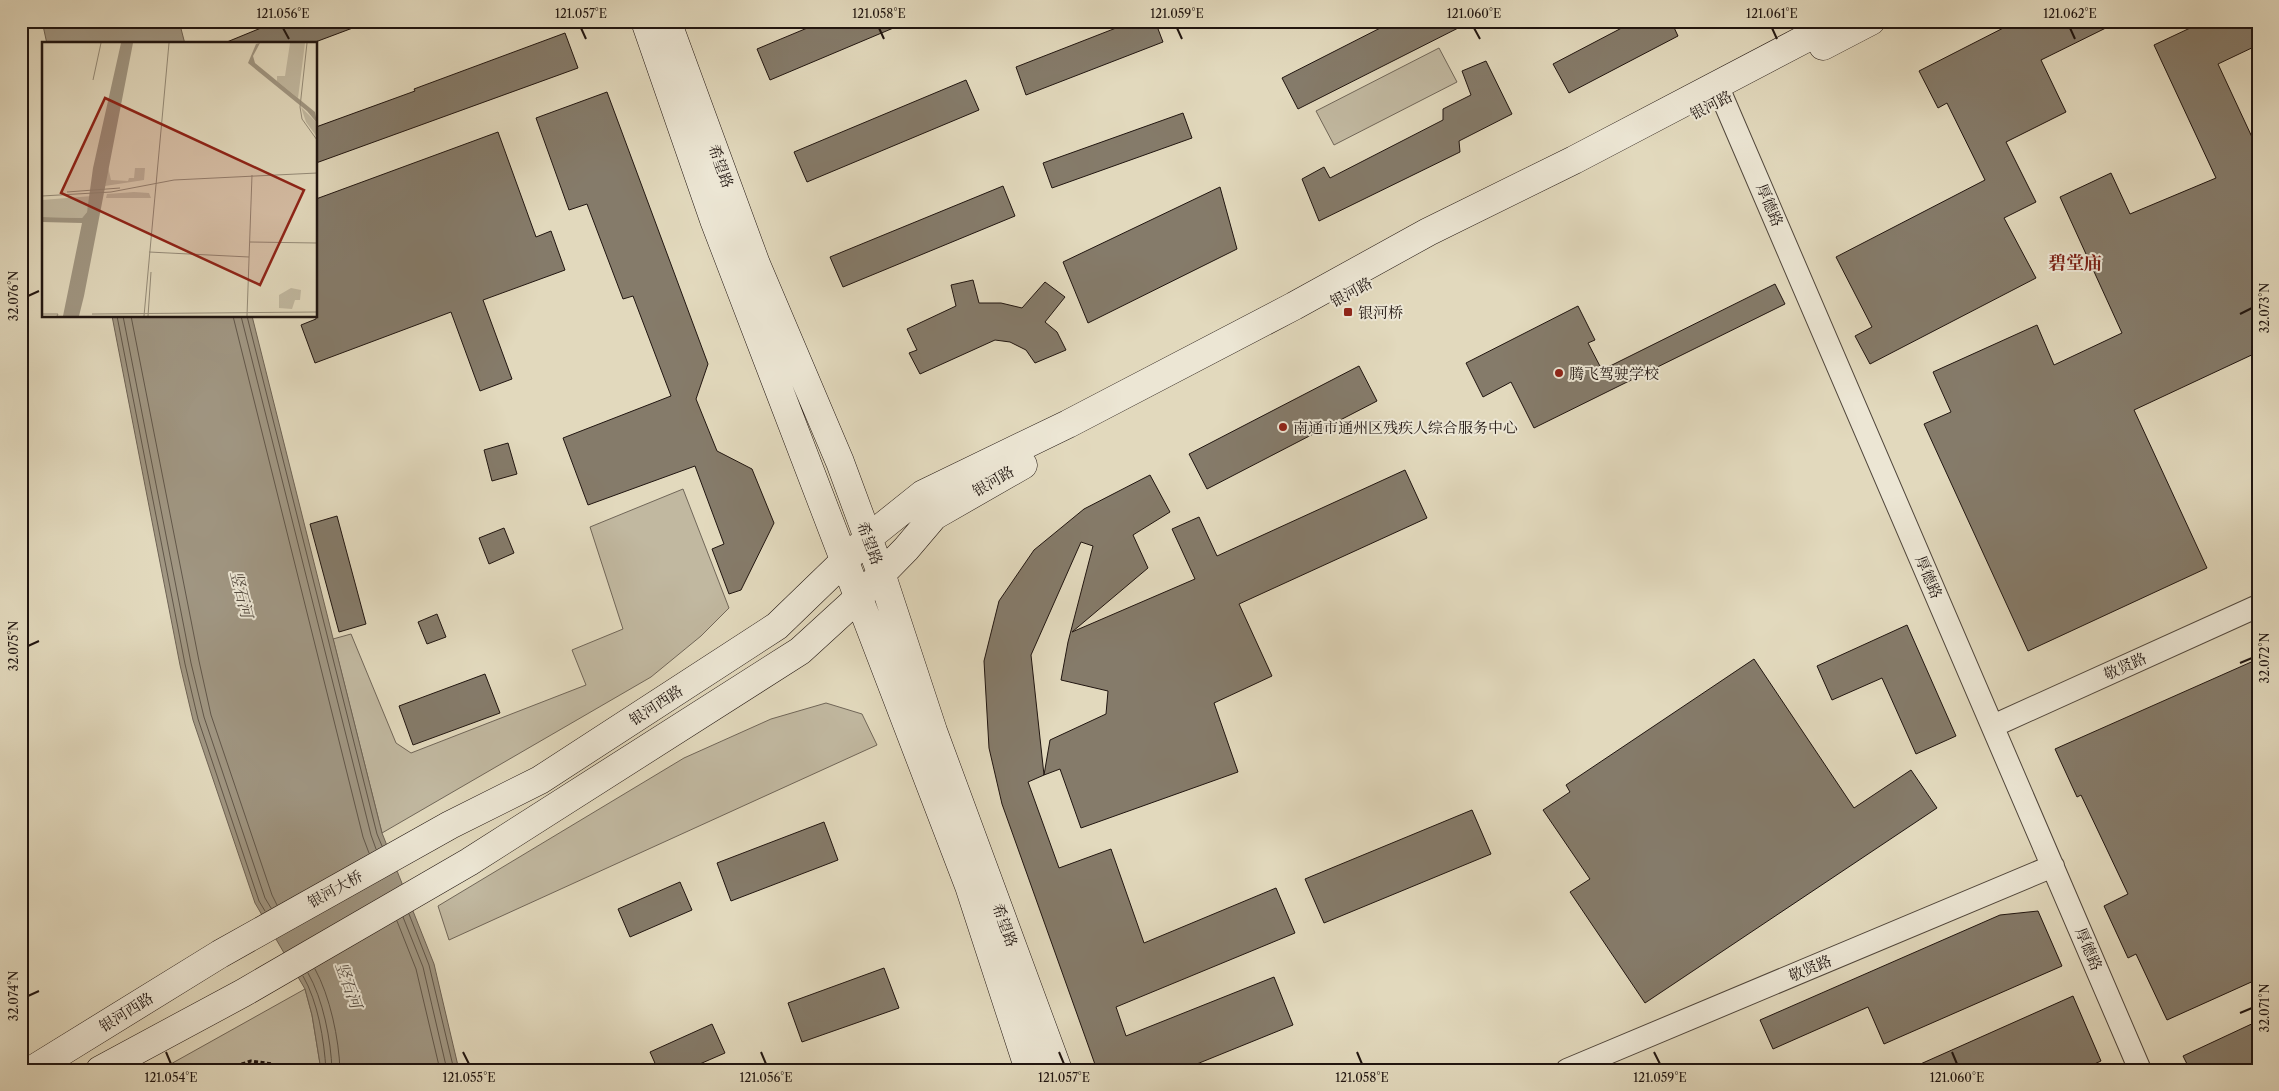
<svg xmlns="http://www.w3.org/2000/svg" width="2279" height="1091" viewBox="0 0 2279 1091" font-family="'Libre Caslon Text','Noto Serif SC',serif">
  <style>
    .green { fill: #c1b8a0; stroke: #706658 }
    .water { fill: #a09682; stroke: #6d6254 }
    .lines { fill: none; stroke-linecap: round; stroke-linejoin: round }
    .shore { stroke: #605649; stroke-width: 1 }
    .building { fill: #857b6a; stroke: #201510 }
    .minor-casing { stroke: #50463b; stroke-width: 24 }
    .secondary-casing { stroke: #201510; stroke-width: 29 }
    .path { stroke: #201510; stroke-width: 3; stroke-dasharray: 4 2.5; stroke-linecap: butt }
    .minor { stroke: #ece6d4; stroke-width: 22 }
    .secondary { stroke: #ece6d4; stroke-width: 28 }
    .ticks { fill: none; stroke: #201510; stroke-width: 2 }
    .poi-dot { fill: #8f2418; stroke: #ece6d4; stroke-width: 2 }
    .labels { text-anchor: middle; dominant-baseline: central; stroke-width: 4; stroke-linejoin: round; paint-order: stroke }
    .street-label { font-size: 15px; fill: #201510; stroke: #ece6d4 }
    .poi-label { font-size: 15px; fill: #201510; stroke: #ece6d4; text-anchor: start }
    .water-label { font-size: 16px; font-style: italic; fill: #53493e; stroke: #ece6d4 }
    .quarter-label { font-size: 18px; font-weight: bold; fill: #7a1f14; stroke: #ece6d4 }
    .inset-road { fill: none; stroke: #948b78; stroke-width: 1 }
    .view { fill: #8f2418; fill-opacity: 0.15; stroke: #8f2418; stroke-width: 2.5 }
    .inset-edge { fill: none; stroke: #201510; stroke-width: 2.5 }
    .neatline { fill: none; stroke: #201510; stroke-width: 2 }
    .ticks-label { font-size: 12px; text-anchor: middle; fill: #201510 }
  </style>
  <rect width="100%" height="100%" fill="#e2d9bd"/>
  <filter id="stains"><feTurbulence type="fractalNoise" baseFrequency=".004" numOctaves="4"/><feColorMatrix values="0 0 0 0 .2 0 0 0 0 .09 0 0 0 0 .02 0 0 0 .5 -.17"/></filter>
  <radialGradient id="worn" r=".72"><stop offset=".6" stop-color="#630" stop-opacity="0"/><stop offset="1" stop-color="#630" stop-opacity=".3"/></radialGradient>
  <path class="green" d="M1439,48L1457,82L1334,145L1316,111Z
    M683,489L729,608L701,636L651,677L382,833L333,639L351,634L396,743L411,753L586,685L572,650L623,629L590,527Z
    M826,703L862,714L877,745L449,940L438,906L684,758L771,719Z
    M305,989L312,1015L321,1070H160Z"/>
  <path class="water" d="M42,21H179L185,44H47Z
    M112,316H252L382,833L434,964L459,1070H321L312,1015L305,989L255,903L193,720L180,665Z"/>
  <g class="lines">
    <path class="shore" d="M117,316L185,664L198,719L259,901L265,911
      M123,316L191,663L204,717L265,898L271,908
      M131,316L199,661L211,715L272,895L277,905
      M233,316L363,837L369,853
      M241,316L371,835L376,849
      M247,316L377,834L382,846
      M409,914L429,965L454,1070
      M403,917L423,967L447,1070
      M397,921L416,969L440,1070
      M315,969C330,996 339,1039 340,1070
      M308,973C323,999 331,1040 332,1070
      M303,976C318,1002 324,1039 326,1070"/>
  </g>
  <path class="building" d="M278,21H366V23L310,44H222Z
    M824,21H910L770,80L757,49Z
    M1134,21H1155L1163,42L1026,95L1016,67Z
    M1394,21H1472L1298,109L1282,78Z
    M1635,21H1671L1678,36L1569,93L1553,64Z
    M2017,21H2120L2041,60L2066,112L2006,142L2036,202L2004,218L2036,278L1870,364L1855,336L1872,327L1836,257L1985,180L1947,103L1938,108L1919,71Z
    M2205,21H2258V45L2218,64L2258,150V352L2134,410L2207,568L2028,651L1924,424L1951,412L1933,372L2037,325L2054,365L2122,333L2060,197L2111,173L2130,214L2216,178L2154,45Z
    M565,33L578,68L316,163V127L415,91L414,89Z
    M1486,61L1512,114L1459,141L1460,152L1319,221L1302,179L1324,167L1330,178L1443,120V109L1471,95L1462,71Z
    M966,80L979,110L807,182L794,152Z
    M607,92L708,364L696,399L717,451L752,469L774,523L741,590L729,594L712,549L724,544L695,466L588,505L563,438L671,396L633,296L623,299L587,204L569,210L536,118Z
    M1183,113L1192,138L1052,188L1043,163Z
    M498,132L536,237L551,231L565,270L483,300L512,379L480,391L451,312L315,363L301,325L316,319V199Z
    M1003,186L1015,216L843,287L830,257Z
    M1220,187L1237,249L1088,323L1063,262Z
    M973,280L979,303H1001L1022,308L1045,282L1065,297L1045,322L1057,332L1066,350L1035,363L1026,350L1010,342L995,340L920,374L909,353L917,350L907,329L956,306L951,285Z
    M1775,284L1785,304L1534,428L1511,382L1483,397L1466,363L1578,306L1595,340L1588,343L1602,370Z
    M1359,366L1377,401L1207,489L1189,454Z
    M508,443L517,474L492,481L484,450Z
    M1405,470L1427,518L1239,604L1272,676L1214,703L1238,772L1081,828L1060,769L1044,775L1050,740L1106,714L1108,691L1061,680L1068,642L1093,546L1081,542L1031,655L1044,775L1028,782L1059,868L1111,849L1144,943L1276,888L1295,933L1116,1007L1126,1036L1274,977L1293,1025L1182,1070H1097L1002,804L989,748L984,661L999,601L1034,550L1084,509L1150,475L1170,512L1133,535L1148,568L1072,632L1195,579L1172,529L1199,517L1217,556Z
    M337,516L366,624L339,632L310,524Z
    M504,528L514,553L489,564L479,538Z
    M437,614L446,637L427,644L418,622Z
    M1907,625L1956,736L1916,754L1882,678L1832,700L1817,666Z
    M1754,659L1854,808L1911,770L1937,808L1645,1003L1570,892L1590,879L1543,810L1570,792L1566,785Z
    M2258,659V979L2167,1020L2136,954L2128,958L2104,906L2128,894L2081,795L2077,797L2055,749Z
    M485,674L500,713L413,745L399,706Z
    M1472,810L1491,854L1324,923L1305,879Z
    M824,822L838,860L731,901L717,863Z
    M680,882L692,910L630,937L618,909Z
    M2038,911L2062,966L1884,1044L1868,1007L1773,1049L1760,1020L2000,915Z
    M884,968L899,1008L802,1042L788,1003Z
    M2073,996L2101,1061L2081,1070H1907Z
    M2258,1021V1070H2190L2183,1056Z
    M712,1024L725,1053L686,1070H658L650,1052Z"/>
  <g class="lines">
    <defs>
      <path id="minor" d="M1717,85L2140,1070
        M1993,726L2258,606
        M1567,1070L2053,866"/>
      <path id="secondary" d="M645,21L714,220L969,886L1029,1070
        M667,21L756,264L840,462L881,573L933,731L1058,1070
        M1823,46L1871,21
        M32,1070L220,954L450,825L540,780L777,626L868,538L923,494L1068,424L1294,306L1428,232L1574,160L1839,21
        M100,1070L243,993L469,862L800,651L858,598L906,549L934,516L1023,465"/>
    </defs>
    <use href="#minor" class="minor-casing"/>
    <use href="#secondary" class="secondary-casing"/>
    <path class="path" d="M223,1070L251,1061L273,1064L277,1070"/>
    <use href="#minor" class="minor"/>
    <use href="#secondary" class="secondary"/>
  </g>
  <path class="ticks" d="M283,28L289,39M581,28L586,39M879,28L884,39M1177,28L1182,39M1474,28L1480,39M1772,28L1777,39M2070,28L2075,39M28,296L39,291M2240,314L2252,308M28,646L39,641M2240,663L2252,658M28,996L39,991M2240,1013L2252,1008M166,1052L171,1064M463,1052L469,1064M761,1052L766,1064M1059,1052L1064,1064M1357,1052L1362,1064M1654,1052L1660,1064M1952,1052L1957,1064"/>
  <g class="poi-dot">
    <rect x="1343" y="307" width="10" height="10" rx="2.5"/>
    <circle cx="1559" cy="373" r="5"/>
    <circle cx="1283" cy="427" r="5"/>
  </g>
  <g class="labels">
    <g class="street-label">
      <text transform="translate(1711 105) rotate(-27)">银河路</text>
      <text transform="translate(721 166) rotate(70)">希望路</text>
      <text transform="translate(1770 205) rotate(67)">厚德路</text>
      <text transform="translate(1351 292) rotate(-28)">银河路</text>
      <text transform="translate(993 481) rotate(-30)">银河路</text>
      <text transform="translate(870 543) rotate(69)">希望路</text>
      <text transform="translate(1929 577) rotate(67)">厚德路</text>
      <text transform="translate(2125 666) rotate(-24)">敬贤路</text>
      <text transform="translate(656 705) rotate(-33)">银河西路</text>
      <text transform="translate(335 889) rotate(-29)">银河大桥</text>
      <text transform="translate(1005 925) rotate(70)">希望路</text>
      <text transform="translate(2089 949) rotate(67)">厚德路</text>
      <text transform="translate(1810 968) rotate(-23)">敬贤路</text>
      <text transform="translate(126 1012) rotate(-32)">银河西路</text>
    </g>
    <g class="poi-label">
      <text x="1358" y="312">银河桥</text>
      <text x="1569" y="373">腾飞驾驶学校</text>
      <text x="1293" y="427">南通市通州区残疾人综合服务中心</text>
    </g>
    <g class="water-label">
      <text transform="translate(242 594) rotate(76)">竖石河</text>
      <text transform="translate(349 985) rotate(70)">竖石河</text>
    </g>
    <g class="quarter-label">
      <text x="2075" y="263">碧堂庙</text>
    </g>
  </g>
  <g transform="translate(42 42)">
    <rect width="275" height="275" fill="#e2d9bd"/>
    <path d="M248,1H263L256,56L235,39V34H243ZM259,65L275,81V95L264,80ZM66,125L69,138L86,139L87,136H92L93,126H103L102,138L63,144ZM92,150L107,151L109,156H64L65,152ZM50,154L45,170L40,176L0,175V158ZM249,246L259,248L258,258H253L250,267L237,266V253Z" fill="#c1b8a0"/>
    <path d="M79,1H91L42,254L37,274H21L40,181L0,180V175L40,176L45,170L51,126ZM218,1L211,14L213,21L273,70L275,81L265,69L206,21L214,2Z" fill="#a09682"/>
    <path class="inset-road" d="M265,1L258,65L260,77L275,98M51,38L59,1M25,150L78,146M0,154L69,150L132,138L275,131M208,200L275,201M107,210L207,215M0,272H16L15,274M50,272L275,270M102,274L127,1M106,274L109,230M205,274L210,133"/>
    <path class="view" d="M63,56L262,148L218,243L19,151Z"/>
    <rect width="275" height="275" class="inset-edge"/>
  </g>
  <rect width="2279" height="1091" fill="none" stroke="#e2d9bd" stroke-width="55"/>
  <rect x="28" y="28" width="2224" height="1036" class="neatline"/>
  <g class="ticks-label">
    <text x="283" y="18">121.056°E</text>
    <text x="581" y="18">121.057°E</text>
    <text x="879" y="18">121.058°E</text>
    <text x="1177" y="18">121.059°E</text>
    <text x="1474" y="18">121.060°E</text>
    <text x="1772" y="18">121.061°E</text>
    <text x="2070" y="18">121.062°E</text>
    <text transform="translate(14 296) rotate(-90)" y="4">32.076°N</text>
    <text transform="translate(2265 308) rotate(-90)" y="4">32.073°N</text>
    <text transform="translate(14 646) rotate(-90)" y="4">32.075°N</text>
    <text transform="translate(2265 658) rotate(-90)" y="4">32.072°N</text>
    <text transform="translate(14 996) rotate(-90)" y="4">32.074°N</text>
    <text transform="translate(2265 1008) rotate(-90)" y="4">32.071°N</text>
    <text x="171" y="1082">121.054°E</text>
    <text x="469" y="1082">121.055°E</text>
    <text x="766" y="1082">121.056°E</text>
    <text x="1064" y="1082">121.057°E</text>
    <text x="1362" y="1082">121.058°E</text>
    <text x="1660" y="1082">121.059°E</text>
    <text x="1957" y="1082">121.060°E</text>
  </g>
  <rect width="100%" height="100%" filter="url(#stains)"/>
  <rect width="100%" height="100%" fill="url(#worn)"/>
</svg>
